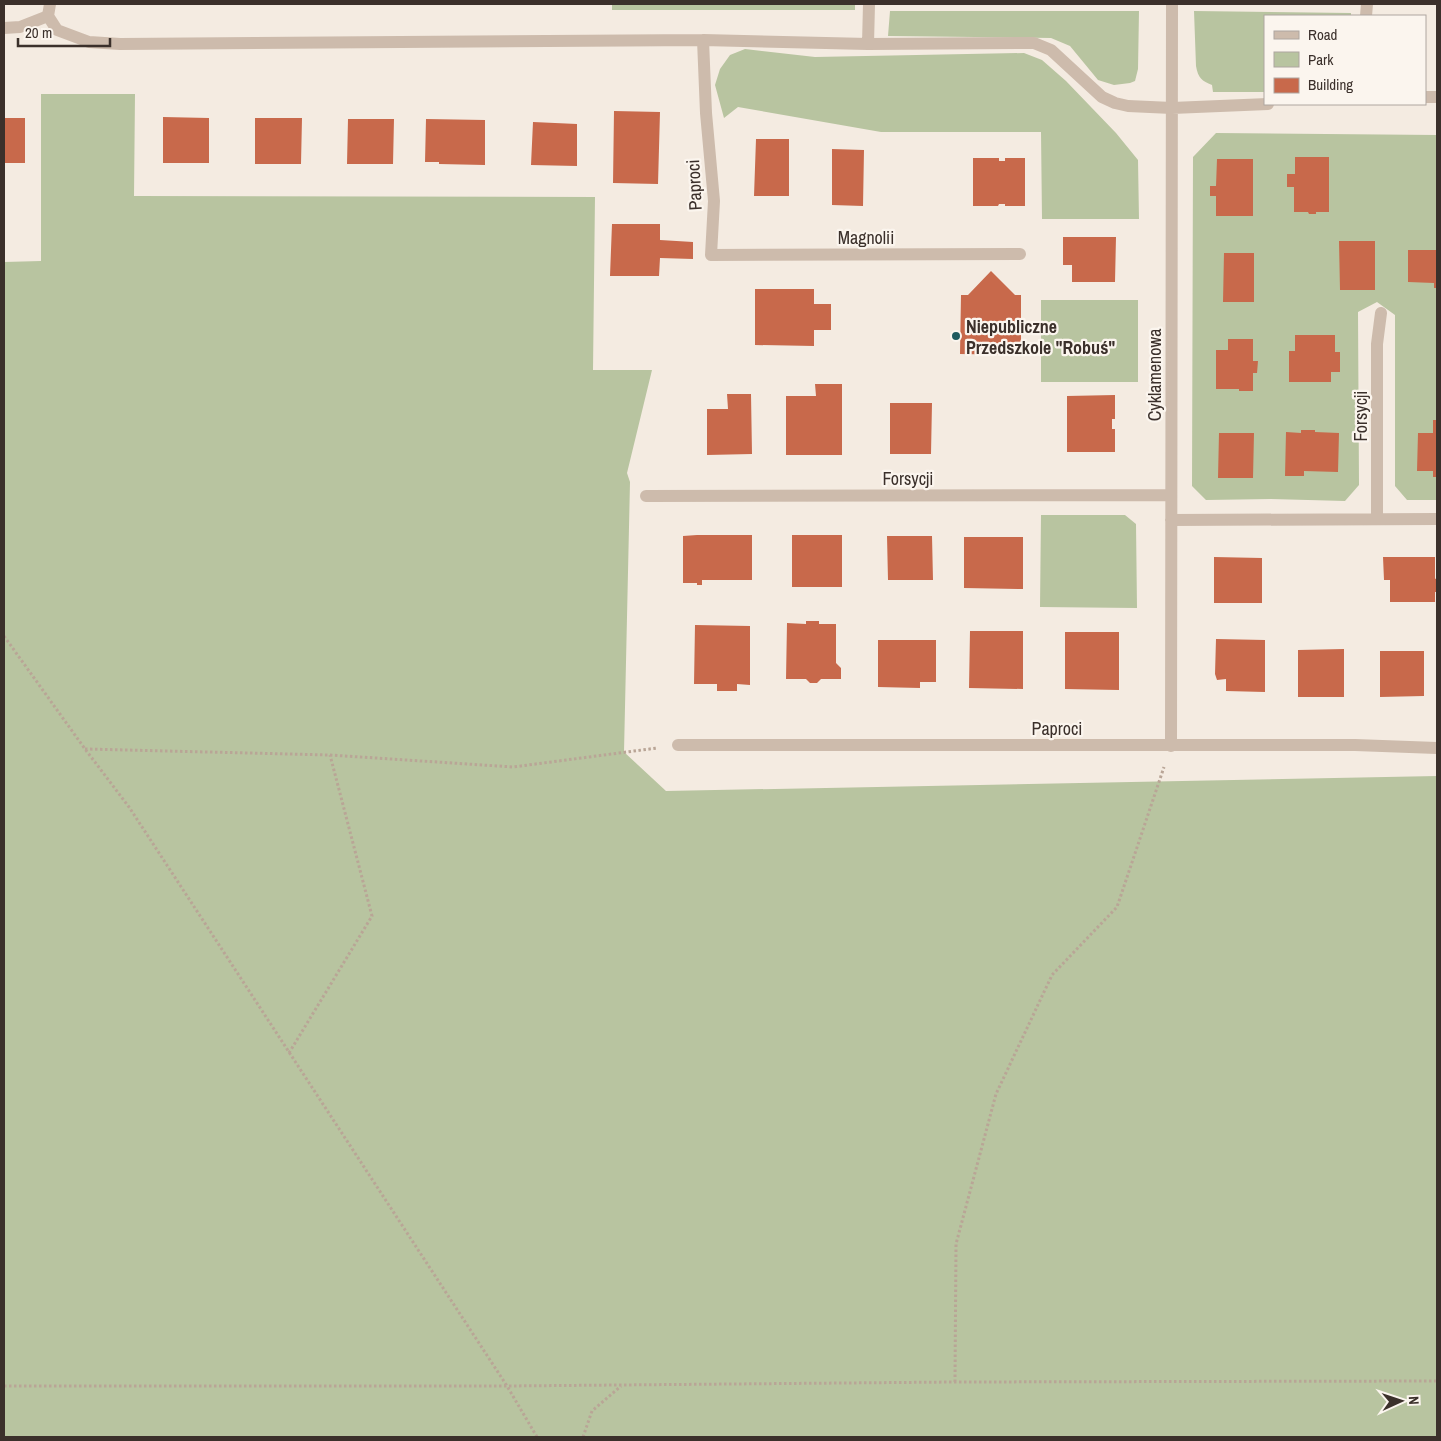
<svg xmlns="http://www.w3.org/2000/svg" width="1441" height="1441" viewBox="0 0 1441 1441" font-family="'Archivo Narrow',sans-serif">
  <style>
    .green { fill: #b8c4a0 }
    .building { fill: #c8694b }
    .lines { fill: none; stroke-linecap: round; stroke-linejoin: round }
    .path { stroke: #b9a596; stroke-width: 3; stroke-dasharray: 2.5 2.5; stroke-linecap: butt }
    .service { stroke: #cdbbac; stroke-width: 12 }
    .minor { stroke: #cdbbac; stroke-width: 12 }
    .poi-dot { fill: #1f5a5e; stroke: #fbf5ee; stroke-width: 2 }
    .labels { text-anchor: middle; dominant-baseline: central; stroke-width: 4.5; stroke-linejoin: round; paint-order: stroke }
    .street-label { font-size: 18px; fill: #3b302b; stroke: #fbf5ee }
    .poi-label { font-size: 18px; font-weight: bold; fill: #3b302b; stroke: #fbf5ee; text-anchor: start }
  </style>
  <rect width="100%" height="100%" fill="#f4ebe1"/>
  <path class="green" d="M612,4H855V10H612Z
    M890,11H1139L1138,69L1135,81L1130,83L1114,85L1098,80L1070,46L1051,38L888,36Z
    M1194,11L1351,13V16H1265V92H1213L1212,85C1202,81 1198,78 1196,66Z
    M745,49L815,57L1024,53L1042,60L1066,81L1116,133L1138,160L1139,219H1042L1041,132H881L738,107L724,118L715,85L720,69L730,55Z
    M41,94H135L134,196L595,197L593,370H652L627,473L630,482L624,752L666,791L1437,776V1437H4V262L41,261Z
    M1216,133L1437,135V500H1407L1395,486V315L1377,302L1358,312L1359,485L1345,501L1271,499L1206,500L1192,486L1193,157Z
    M1041,300H1138V382H1041Z
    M1041,515H1125L1136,524L1137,608L1040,607Z"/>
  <path class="building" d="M614,111L660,112L658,184L613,183Z
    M163,117L209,118V163H163Z
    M4,118H25V163H4Z
    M255,118H302L301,164H255Z
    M348,119H394L393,164H347Z
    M426,119L485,120V165L439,164V162H425Z
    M533,122L577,124V166L531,165Z
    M756,139H789V196H754Z
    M832,149L864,150L863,206L832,205Z
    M1295,157H1329V212H1316V214H1309L1308,212H1294V187H1287V174H1295Z
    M973,158H999V161H1005V158H1025V206H1005V204H999L998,206H973Z
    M1217,159H1253V216H1216V196H1210V186H1216Z
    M612,224H660V240L693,242V259L660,258L659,276H610Z
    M1063,237H1116L1115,282H1072V265H1063Z
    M1339,241H1375V290H1340Z
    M1408,250H1437V288H1434V283L1408,282Z
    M1224,253H1254V302H1223Z
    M991,271L1015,295H1021V355L960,354L961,295H968Z
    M755,289H814V304H831V330H814V346L755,345Z
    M1295,335H1335V352H1340V372H1331V382H1289V351H1295Z
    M1228,339H1253V361H1258L1257,373H1253V391H1239V389H1216V350H1228Z
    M815,384H842V455H786V396H816Z
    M727,394H751L752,454L707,455V409H728Z
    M1115,395V419H1112V429H1115V452H1067V396Z
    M890,403H932L931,454H890Z
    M1433,420H1437V477H1433V471H1417L1418,433H1433Z
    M1301,430H1315V432L1339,433L1338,472L1304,471V476H1285L1286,432L1301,433Z
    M1219,433H1254L1253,478H1218Z
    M697,535H752V580H702V585H697V583H683V536Z
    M792,535H842V587H792Z
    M887,536H932L933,580H888Z
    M964,537H1023V589L964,588Z
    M1214,557L1262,558V603H1214Z
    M1383,557H1435V579L1437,578V592H1435V602H1390V580H1384Z
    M806,621H819V624H836V663L841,668V679H821L817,683H810L806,679H786L787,623L806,624Z
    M695,625L750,626V685L737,684V691H717V684H694Z
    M970,631H1023V689L969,688Z
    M1065,632H1119V690L1065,689Z
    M1216,639L1265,640V692L1226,691V679L1217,680L1215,674Z
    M878,640H936V682H920V688L878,687Z
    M1344,649V697H1298V650Z
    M1380,651H1424V696L1380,697Z"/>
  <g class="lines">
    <path class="path" d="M4,636L85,749L129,807L507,1386L537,1437
      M85,749L330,755L513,767L657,748
      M289,1053L372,916L330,755
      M955,1382L956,1244L996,1094L1052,975L1117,907L1164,767
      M4,1386H507L955,1382L1437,1381
      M583,1437L592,1411L621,1386"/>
    <path class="service" d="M4,28L20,27L48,16"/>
    <path class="minor" d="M50,4L48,16L57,30L89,42L120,44L703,40L868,44L1034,43L1051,50L1102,97L1115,103L1128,106L1172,108L1268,104
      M1366,16L1367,4
      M703,40L706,113L714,201L711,255L1020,254
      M868,44L869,4
      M1425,97H1437
      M646,496L1171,495
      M1377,519V344L1381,313
      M1171,520L1437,519
      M678,745H1355L1437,748
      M1171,746L1172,4"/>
  </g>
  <circle class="poi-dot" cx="956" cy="336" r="5"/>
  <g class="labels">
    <g class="street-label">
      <text transform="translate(694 185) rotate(-93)">Paproci</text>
      <text x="866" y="237">Magnolii</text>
      <text transform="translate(1154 375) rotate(-90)">Cyklamenowa</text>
      <text transform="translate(1360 416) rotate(-90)">Forsycji</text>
      <text x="908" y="478">Forsycji</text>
      <text x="1057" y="728">Paproci</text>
    </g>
    <g class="poi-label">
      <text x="966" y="326">Niepubliczne<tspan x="966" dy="21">Przedszkole "Robuś"</tspan></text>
    </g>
  </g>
  <rect width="1441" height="1441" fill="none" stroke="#3b302b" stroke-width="10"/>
  <rect x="1264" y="15" width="162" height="90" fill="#fbf5ee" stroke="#aea6a0"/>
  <rect x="1274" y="31" width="25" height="8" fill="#cdbbac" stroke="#aea6a0"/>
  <text x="1308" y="40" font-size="15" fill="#3b302b">Road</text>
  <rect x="1274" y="52" width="25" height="15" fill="#b8c4a0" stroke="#aea6a0"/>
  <text x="1308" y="65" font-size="15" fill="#3b302b">Park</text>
  <rect x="1274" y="78" width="25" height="15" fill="#c8694b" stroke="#aea6a0"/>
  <text x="1308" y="90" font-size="15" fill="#3b302b">Building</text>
  <g transform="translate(1401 1401) rotate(87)" stroke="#fbf5ee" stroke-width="4" paint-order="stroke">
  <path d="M0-4L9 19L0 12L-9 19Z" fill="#3b302b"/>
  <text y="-8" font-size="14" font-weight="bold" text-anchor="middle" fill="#3b302b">N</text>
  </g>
  <path d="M18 38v8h92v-8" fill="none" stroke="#3b302b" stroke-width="2.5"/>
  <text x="25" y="38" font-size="15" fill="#3b302b" stroke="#fbf5ee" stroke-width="4" paint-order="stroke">20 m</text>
</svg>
